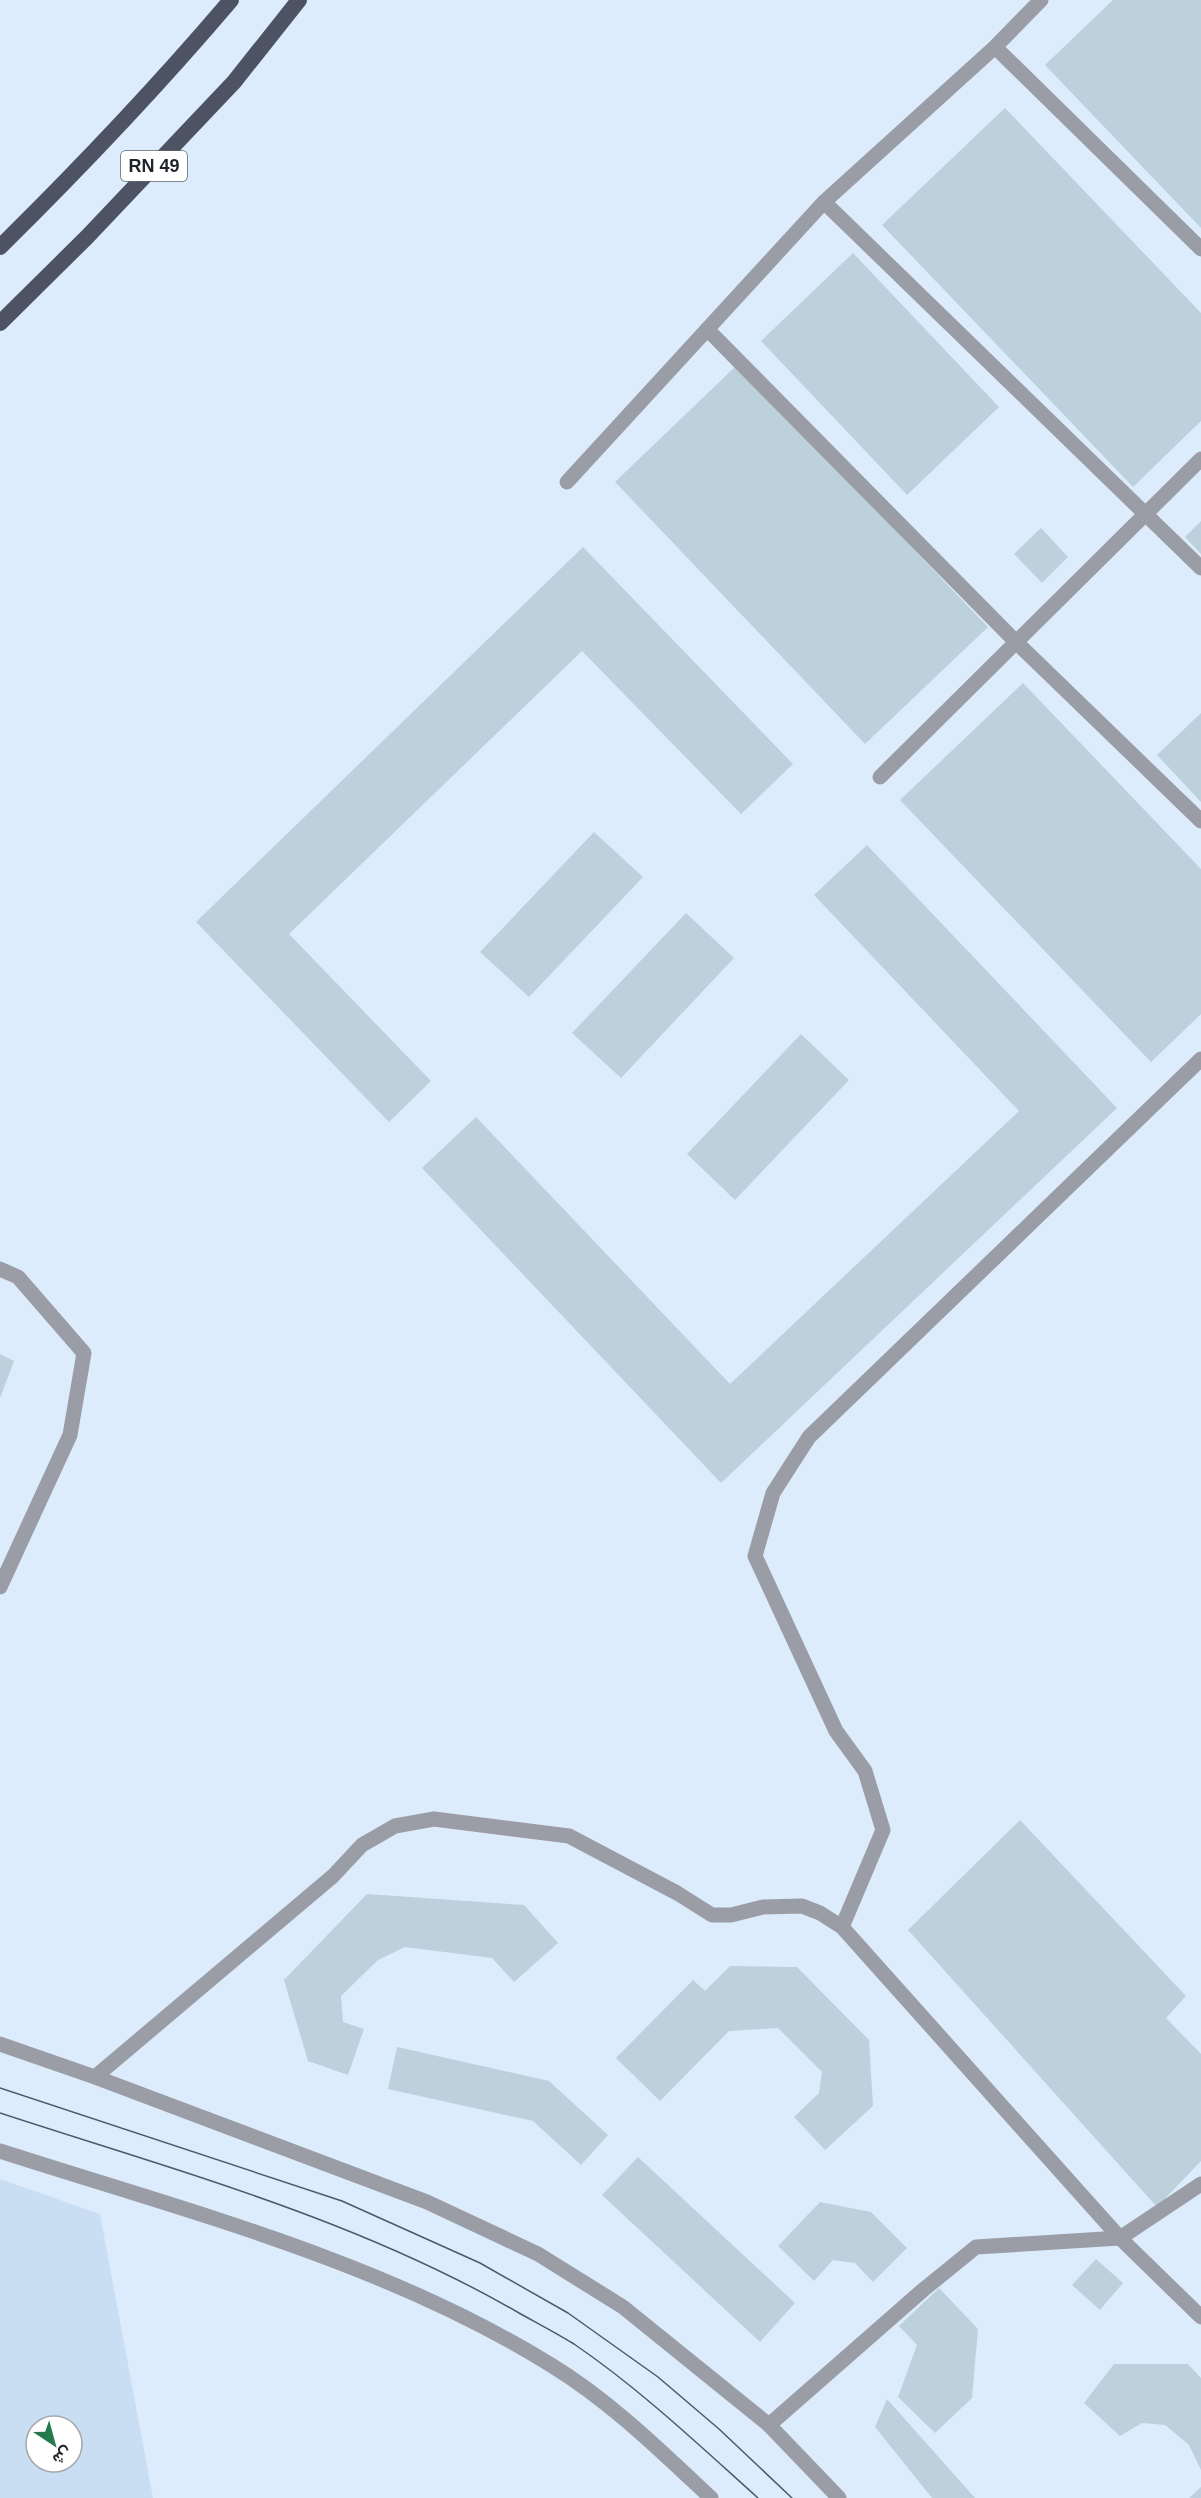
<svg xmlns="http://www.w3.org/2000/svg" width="1201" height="2498" viewBox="0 0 1201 2498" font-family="Arial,Vazirmatn,sans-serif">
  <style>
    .built { fill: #cadef3; fill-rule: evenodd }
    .building { fill: #bcd1dc }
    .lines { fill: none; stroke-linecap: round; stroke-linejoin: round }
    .service { stroke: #9a9da5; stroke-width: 15 }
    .minor { stroke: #9a9da5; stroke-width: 15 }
    .tertiary { stroke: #9a9da5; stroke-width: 15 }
    .trunk { stroke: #4d5362; stroke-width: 16 }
    .tram { stroke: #505861; stroke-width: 1.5 }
    .labels { text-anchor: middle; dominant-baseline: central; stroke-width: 4.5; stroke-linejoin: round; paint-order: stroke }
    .shield { fill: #fff; stroke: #62666a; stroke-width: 1.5 }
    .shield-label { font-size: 18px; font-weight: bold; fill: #1e242a }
  </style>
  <rect width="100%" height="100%" fill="#dcecfc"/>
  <path class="built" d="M0,2179L100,2214L153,2498H0ZM36,2426H72V2462H36Z"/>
  <path class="building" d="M1113,0H1201V228L1045,65Z
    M1005,108L1201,313V421L1133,487L882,225Z
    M853,253L999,407L907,495L761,341Z
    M737,365L988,627L865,744L615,482Z
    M1201,521V554L1185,537Z
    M1041,528L1068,557L1042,583L1014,554Z
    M583,547L793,764L741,814L582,651L289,934L431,1081L389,1122L196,922Z
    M1023,683L1201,869V1014L1151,1062L900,800Z
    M1201,713V802L1157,755Z
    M594,832L643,877L529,997L480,952Z
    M867,845L1117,1108L721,1483L422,1168L476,1117L730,1384L1019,1111L814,895Z
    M686,913L734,958L621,1078L572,1033Z
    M801,1034L849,1080L735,1200L687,1154Z
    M0,1354L14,1361L0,1398Z
    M1020,1820L1186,1996L1166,2018L1201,2054V2161L1157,2207L908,1930Z
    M367,1894L524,1905L558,1943L514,1982L492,1958L405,1947L378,1960L341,1996L343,2022L364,2029L348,2075L308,2061L284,1980Z
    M730,1966L797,1967L869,2040L873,2106L825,2150L794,2117L819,2093L822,2072L778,2028L729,2031L660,2101L616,2058L693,1980L705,1991Z
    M397,2047L549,2081L608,2135L581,2165L533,2121L388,2089Z
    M638,2157L795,2303L760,2342L602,2195Z
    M820,2202L871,2212L907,2248L873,2282L855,2263L833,2260L814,2281L778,2246Z
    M1096,2259L1123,2283L1100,2310L1072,2285Z
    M939,2288L978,2329L972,2398L935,2433L898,2397L917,2345L899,2326Z
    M1114,2364H1188L1201,2378V2470L1189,2445L1165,2425L1142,2423L1120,2436L1084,2403Z
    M887,2399L975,2498H932L875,2427Z
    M1201,2487V2498H1189Z"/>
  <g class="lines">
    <path class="service" d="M0,1269L18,1277L84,1353L70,1435L0,1587
      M95,2077L333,1876L362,1845L395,1826L434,1819L569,1836L677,1893L712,1915H731L763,1907L802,1906L820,1913L842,1927L1120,2238L1201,2317"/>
    <path class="minor" d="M995,47L1201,249
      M824,202L1201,568
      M707,329L1016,642L1201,821
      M567,482L824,202L995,47L1041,0
      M880,777L1201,459
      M842,1927L883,1830L865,1771L836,1731L755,1556L773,1493L809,1437L1201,1059
      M769,2425L923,2290L976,2247L1120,2238L1201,2184"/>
    <path class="tertiary" d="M0,2044L95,2077L427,2202L538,2254L623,2307L769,2425L839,2498
      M0,2151C186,2211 383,2261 551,2365C610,2401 661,2451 711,2498"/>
    <path class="trunk" d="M0,247C80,168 158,86 231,0
      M0,323L87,237L234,82L299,0"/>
    <path class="tram" d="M0,2088L342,2201L480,2263L568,2313L658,2377L719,2429L792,2498
      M0,2113C177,2171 357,2219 519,2313C537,2323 556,2333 574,2344C640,2389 699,2445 758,2498"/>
  </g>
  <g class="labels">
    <rect class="shield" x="121" y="151" width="66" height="30" rx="4.5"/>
    <g class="shield-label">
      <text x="154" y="166">RN 49</text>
    </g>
  </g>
  <g transform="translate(54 2444) rotate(144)"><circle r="28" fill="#ffffff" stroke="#a5a7aa" stroke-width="1.5"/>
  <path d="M0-4.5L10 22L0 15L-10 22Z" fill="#247a4d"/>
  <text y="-9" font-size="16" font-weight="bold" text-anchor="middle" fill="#1e242a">ش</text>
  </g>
</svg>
